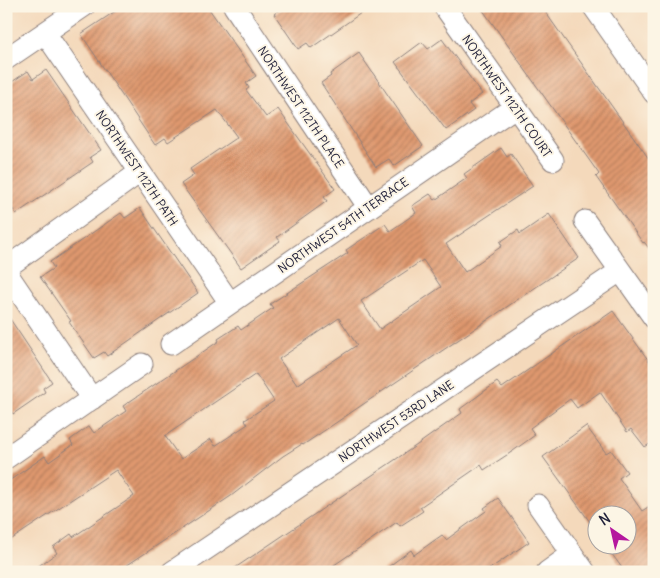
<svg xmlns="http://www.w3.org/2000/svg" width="660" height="578" viewBox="0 0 660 578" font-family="Delius,sans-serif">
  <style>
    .building { fill: url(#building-hatch); fill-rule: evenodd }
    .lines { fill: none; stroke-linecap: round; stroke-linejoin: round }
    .minor-casing { stroke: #8b7e7b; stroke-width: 23 }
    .minor { stroke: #fff; stroke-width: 21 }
    .labels { text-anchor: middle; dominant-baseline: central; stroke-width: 4; stroke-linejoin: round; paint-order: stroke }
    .street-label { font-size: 12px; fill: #22223b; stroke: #fcf5e5 }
  </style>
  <defs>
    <pattern id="building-hatch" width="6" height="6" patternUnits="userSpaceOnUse" patternTransform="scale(1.25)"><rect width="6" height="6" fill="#df986e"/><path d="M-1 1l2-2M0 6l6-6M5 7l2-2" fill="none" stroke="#b47c5c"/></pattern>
  </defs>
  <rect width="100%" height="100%" fill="#fcf5e5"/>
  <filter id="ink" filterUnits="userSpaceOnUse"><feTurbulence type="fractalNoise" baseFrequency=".02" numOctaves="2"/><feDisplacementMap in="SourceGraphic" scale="10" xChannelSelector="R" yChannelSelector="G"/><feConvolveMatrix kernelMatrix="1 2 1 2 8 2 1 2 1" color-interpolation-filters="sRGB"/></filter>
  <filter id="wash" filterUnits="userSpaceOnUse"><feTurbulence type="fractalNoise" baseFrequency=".0096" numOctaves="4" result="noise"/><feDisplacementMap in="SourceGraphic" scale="20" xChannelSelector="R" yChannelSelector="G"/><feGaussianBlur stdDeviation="1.12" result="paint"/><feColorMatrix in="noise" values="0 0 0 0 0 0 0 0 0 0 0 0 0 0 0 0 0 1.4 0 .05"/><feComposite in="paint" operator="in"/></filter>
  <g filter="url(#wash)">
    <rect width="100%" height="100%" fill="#f4d9bb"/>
    <g id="blocks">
      <path class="building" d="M123,6H207L256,76L246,83L249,88L246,90L266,117L278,109L335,189L324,197L327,201L277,237L280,241L241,268L181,184L194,175L190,169L237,137L217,110L168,142L165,138L155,145L81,34Z
        M285,6H371L311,48L307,43L298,49L274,14Z
        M480,6H541L654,166V254L644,242L643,243L596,177L599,174Z
        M442,39L482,94L469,104L474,110L446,130L395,62L422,42L428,49Z
        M359,53L423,146L394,166L389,159L376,167L321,83L331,76L330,74Z
        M46,70L101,150L90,157L93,162L16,214L12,208L6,212V86L28,71L33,79Z
        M501,148L507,157L511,154L533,186L446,244L465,272L502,246L500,242L518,230L520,234L549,214L579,258L303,445L302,444L283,456L231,496L117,572H30L57,553L53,547L71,534L73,537L134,496L116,470L6,543V483L45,456L49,462L73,445L70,440L89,426L94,433L126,411L123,406L219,341L218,339L238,326L241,330L273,308L270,304L348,253L346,250L385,224L390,231L416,213L412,206L430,194L435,200L467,178L464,174ZM423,260L441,287L380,329L361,301ZM339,318L357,345L297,385L279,359ZM256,374L274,401L245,420L248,424L215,446L211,439L181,459L165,436Z
        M140,208L198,293L107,356L104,352L94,358L69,322L71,321L40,277L54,268L50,262L121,213L125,218Z
        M613,311L654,368V441L645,447L631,429L627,432L600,392L577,408L570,399L530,428L535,435L513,451L484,470L481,465L420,507L423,511L400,526L397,522L324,572H229L417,445L462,413L460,409L497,382L502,388Z
        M6,313L52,382L43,388L45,392L13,414L6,404Z
        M586,426L606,453L611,450L627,472L619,478L642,511L654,503V572H625L606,546H628V516H598V533L543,457Z
        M498,498L529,542L485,572H381L411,550L414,555L442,535L446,540L486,511L484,508Z"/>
    </g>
  </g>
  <g filter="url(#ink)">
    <use href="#blocks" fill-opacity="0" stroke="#8b7e7b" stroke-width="1"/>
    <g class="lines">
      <defs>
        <path id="minor" d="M234,6L369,208
          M444,6L553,160
          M593,6L654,93
          M45,33L230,303
          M6,59L84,6
          M585,221L654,318
          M6,268L140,172
          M6,272L92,399
          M171,344L515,107
          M6,458L142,364
          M538,505L585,572
          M172,572L620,271
          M547,572L572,554"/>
      </defs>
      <use href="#minor" class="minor-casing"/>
      <use href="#minor" class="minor"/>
    </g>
  </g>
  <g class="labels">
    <g class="street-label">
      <text transform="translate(507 96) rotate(55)">NORTHWEST 112TH COURT</text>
      <text transform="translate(301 107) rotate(56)">NORTHWEST 112TH PLACE</text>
      <text transform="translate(137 168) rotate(56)">NORTHWEST 112TH PATH</text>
      <text transform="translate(343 225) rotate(-35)">NORTHWEST 54TH TERRACE</text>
      <text transform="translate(396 421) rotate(-34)">NORTHWEST 53RD LANE</text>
    </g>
  </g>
  <rect width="660" height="578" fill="none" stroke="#fcf5e5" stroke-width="25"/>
  <g transform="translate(612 530) rotate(326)"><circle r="24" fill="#fcf5e5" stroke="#a5a1a1"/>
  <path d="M0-4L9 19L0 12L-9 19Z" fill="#b5179e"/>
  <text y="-8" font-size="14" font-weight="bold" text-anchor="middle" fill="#22223b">N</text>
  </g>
</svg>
